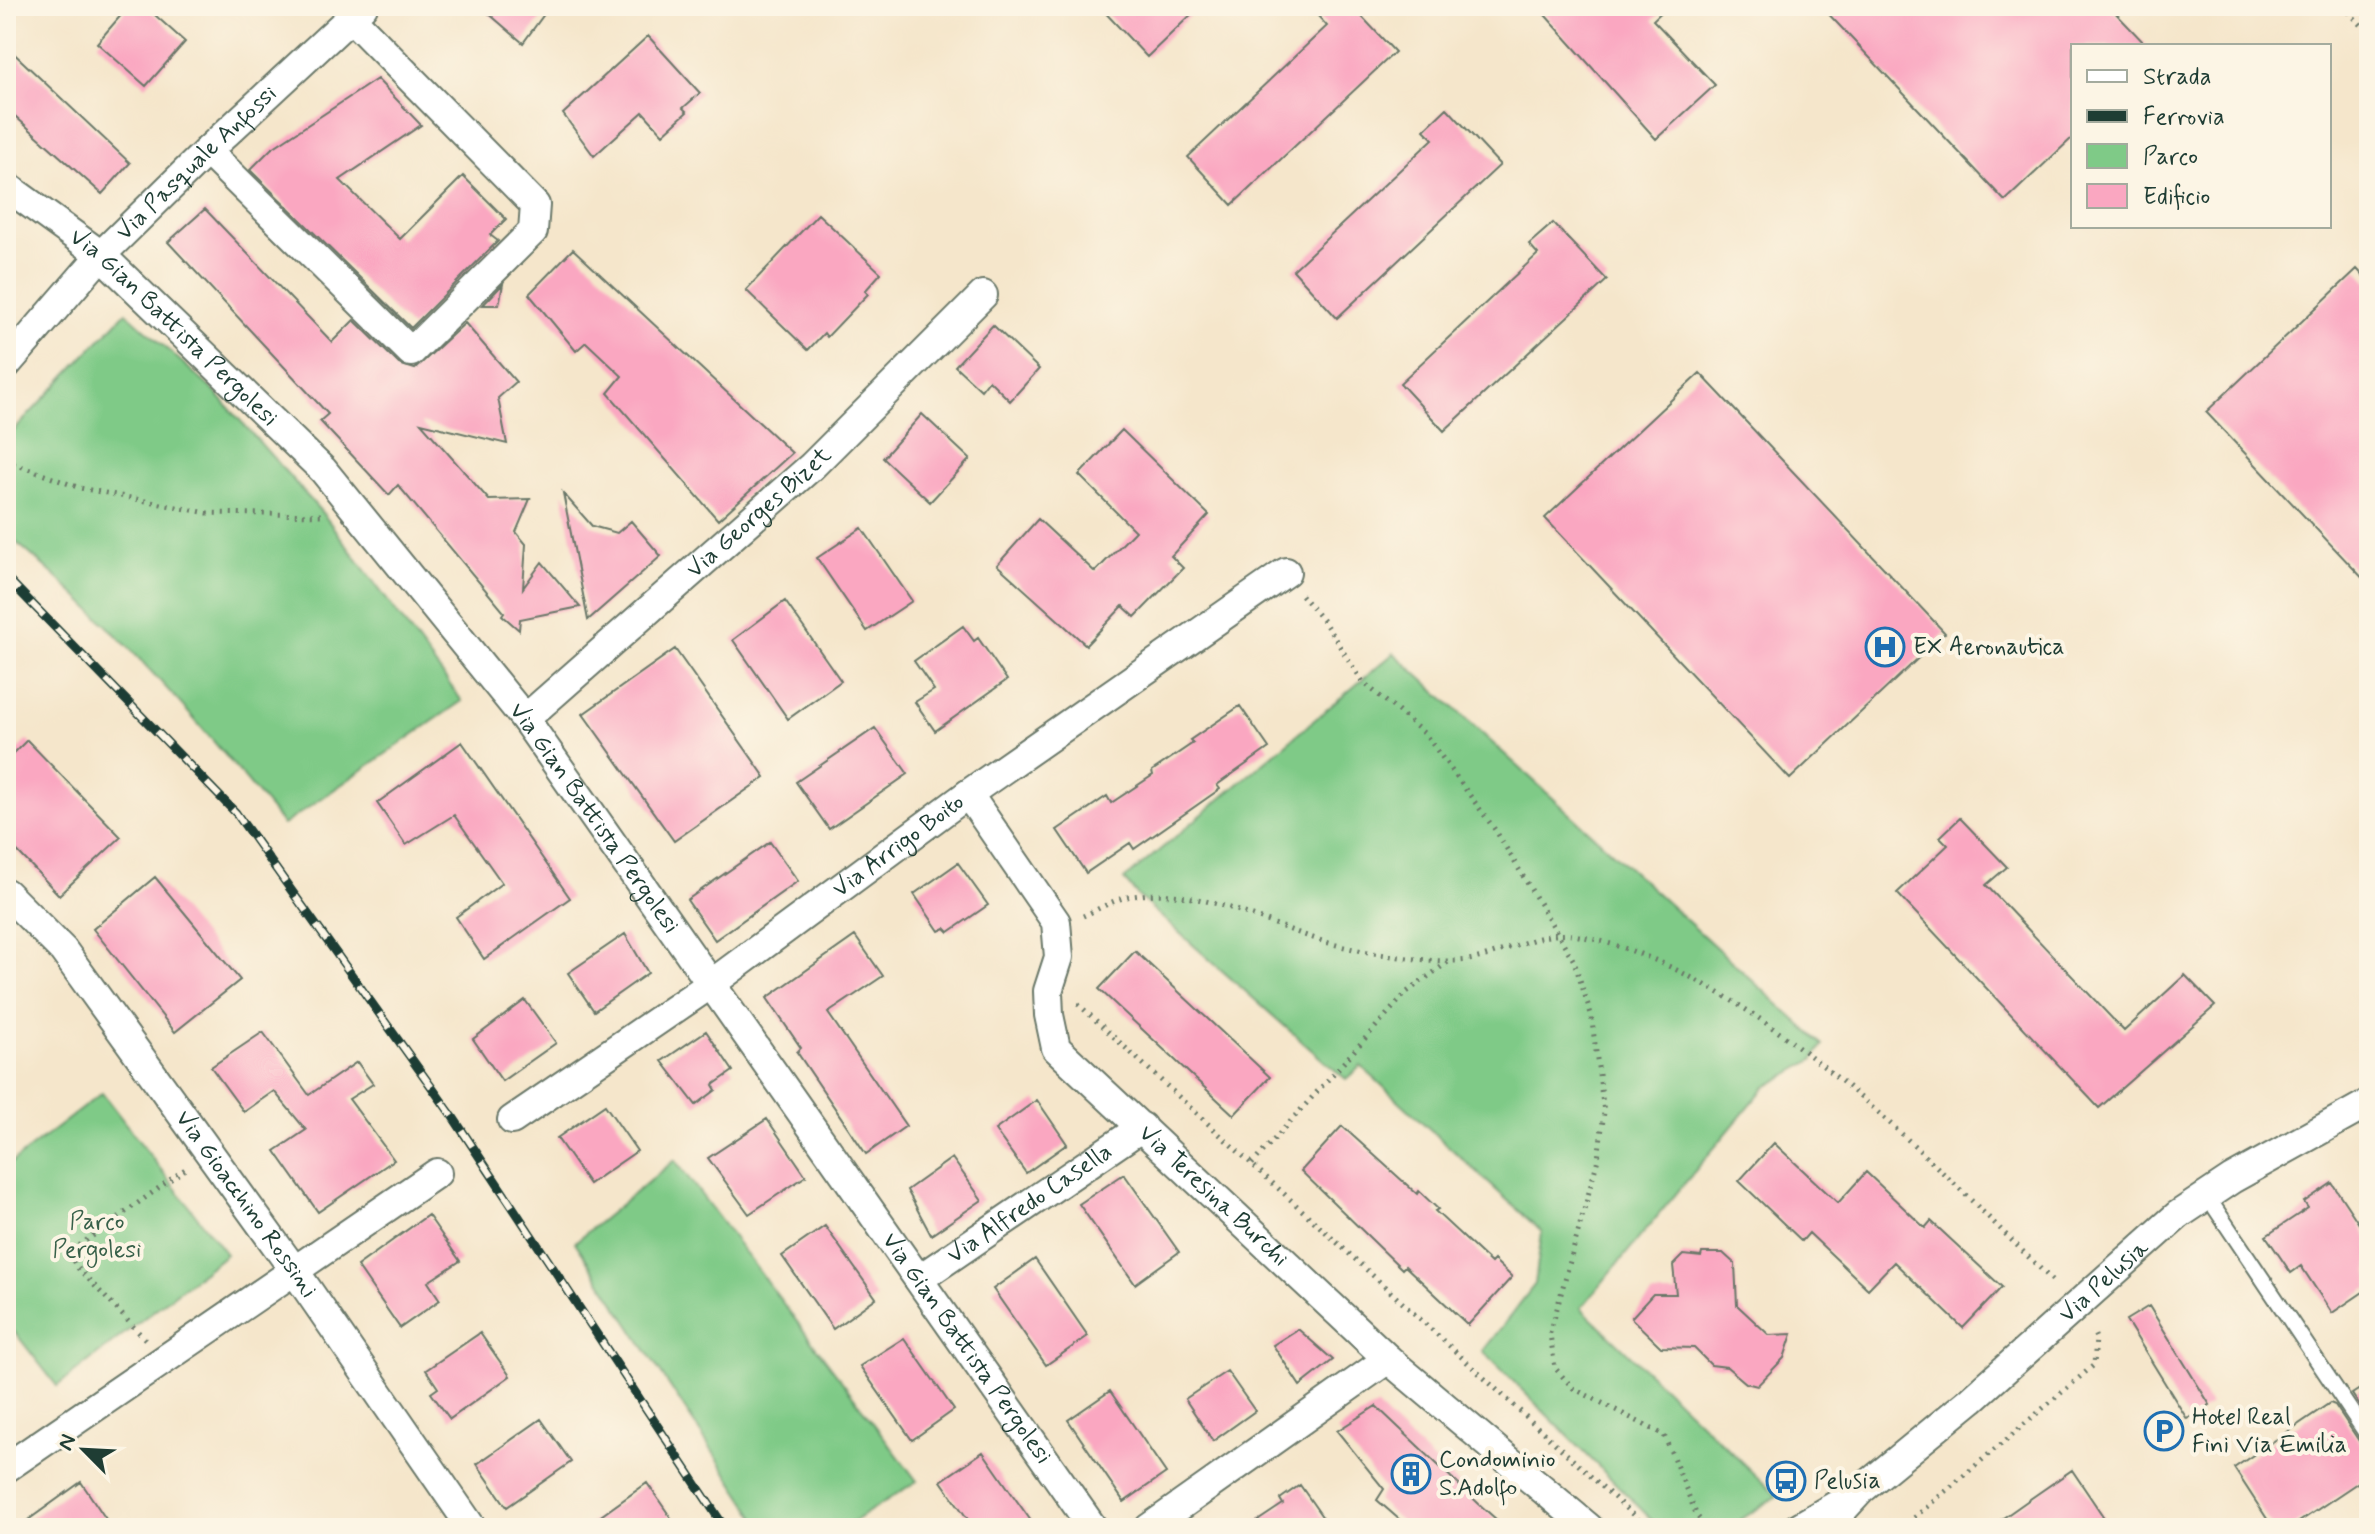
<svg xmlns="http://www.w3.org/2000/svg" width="2375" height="1534" viewBox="0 0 2375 1534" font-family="Mynerve,sans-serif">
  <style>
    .green { fill: #7fca87; stroke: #4f845e; stroke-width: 2 }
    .building { fill: #faa7c1 }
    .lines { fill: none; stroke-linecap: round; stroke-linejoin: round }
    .service-casing { stroke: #6a7869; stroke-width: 18 }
    .minor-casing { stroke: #6a7869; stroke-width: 32 }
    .path { stroke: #6a7869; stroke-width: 5; stroke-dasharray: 2 6; stroke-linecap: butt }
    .service { stroke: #fff; stroke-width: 14 }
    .minor { stroke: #fff; stroke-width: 28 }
    .rail-casing { stroke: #1f3d34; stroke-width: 9 }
    .rail { stroke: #fcf5e5; stroke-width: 6; stroke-dasharray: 18; stroke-linecap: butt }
    .labels { text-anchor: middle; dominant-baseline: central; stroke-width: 8; stroke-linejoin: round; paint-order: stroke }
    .street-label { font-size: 24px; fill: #1f3d34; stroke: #fcf5e5 }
    .poi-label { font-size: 24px; fill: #1f3d34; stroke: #fcf5e5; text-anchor: start }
    .park-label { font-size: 24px; fill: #376049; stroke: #fcf5e5 }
  </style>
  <rect width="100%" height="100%" fill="#fcf5e5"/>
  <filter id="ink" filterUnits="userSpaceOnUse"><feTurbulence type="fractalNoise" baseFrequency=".0125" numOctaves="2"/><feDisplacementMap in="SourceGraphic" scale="16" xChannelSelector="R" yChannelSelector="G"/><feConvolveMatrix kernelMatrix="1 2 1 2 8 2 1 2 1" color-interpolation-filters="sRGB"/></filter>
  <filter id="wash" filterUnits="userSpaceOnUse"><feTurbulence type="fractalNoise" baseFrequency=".006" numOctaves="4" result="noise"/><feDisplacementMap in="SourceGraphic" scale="32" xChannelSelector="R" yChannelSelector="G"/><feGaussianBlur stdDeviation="1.8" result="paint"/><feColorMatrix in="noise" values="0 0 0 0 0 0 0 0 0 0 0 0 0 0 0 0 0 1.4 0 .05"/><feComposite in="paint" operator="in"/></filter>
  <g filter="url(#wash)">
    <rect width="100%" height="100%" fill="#f5e6cb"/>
    <path class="green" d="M126,312L215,392L324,515L462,701L283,825C202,725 107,615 6,534V439Z
      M1394,653L1823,1045L1813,1060L1764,1088L1581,1308L1777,1496L1728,1528H1660L1483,1351L1535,1284L1542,1232L1361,1066L1346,1079L1324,1061L1139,897L1124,880Z
      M102,1093L226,1254L57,1386L6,1321V1167Z
      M675,1160L917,1481L843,1528H763L575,1242Z"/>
    <g id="blocks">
      <path class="building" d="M129,6H145L185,42L146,86L97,43Z
        M480,6H550L523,43Z
        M1099,6H1200L1147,57Z
        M1309,6H1352L1395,52L1232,205L1188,157L1327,26Z
        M1537,6H1668L1653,20L1715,85L1656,139Z
        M1821,6H2109L2147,46H2073V137L2005,201Z
        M648,36L700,93L683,108L687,112L663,134L643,112L594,156L563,114Z
        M6,46L130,163L102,194L6,108Z
        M377,79L421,125L340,180L400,239L463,176L506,219L490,235L498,241L411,328L250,170L271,149Z
        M1447,108L1500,165L1337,318L1293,270L1433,139L1424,130Z
        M205,209L332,342L354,320L399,364L415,369L465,323L516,382L498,398L507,444L421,423L489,500L530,499L516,532L526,544L523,588L542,562L580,607L520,619L519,630L502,615L504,612L398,485L389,495L320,421L328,414L168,242Z
        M818,214L881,273L865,291L868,294L827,337L824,333L808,350L746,290Z
        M1553,223L1607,280L1444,431L1400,383L1538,254L1529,244Z
        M573,249L792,453L718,520L608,393L622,376L586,342L576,351L529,294Z
        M2357,269L2369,282V585L2206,412Z
        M503,284L499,305H483Z
        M993,325L1039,369L1010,401L989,380L981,390L955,366Z
        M1700,373L1945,633L1790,779L1545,518Z
        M922,414L970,459L930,502L883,458Z
        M1122,430L1209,515L1171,556L1183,568L1135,617L1123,606L1086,645L997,565L1038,519L1095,572L1135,531L1079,475Z
        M563,493L592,526L617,533L631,521L661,556L588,620Z
        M862,528L912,601L867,631L817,558Z
        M785,601L841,681L788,719L733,640Z
        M963,626L974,641L978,638L1007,680L935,731L915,702L934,690L914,661Z
        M675,649L765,777L674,841L583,714Z
        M1240,706L1269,748L1217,785L1220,789L1134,849L1130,843L1086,873L1057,830L1107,796L1111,803L1153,775L1152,771L1193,743L1190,740Z
        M875,728L908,774L829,829L796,782Z
        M27,740L121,837L59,895L6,839V761Z
        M462,742L570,898L484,959L456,917L502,883L454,815L406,845L377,803Z
        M1960,818L2007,867L1986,885L2124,1031L2185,975L2215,1006L2099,1108L1897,893L1948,845L1940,837Z
        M770,842L798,881L715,940L687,900Z
        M958,863L988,905L949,932L945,928L939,931L914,894Z
        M155,877L240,980L175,1032L93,929Z
        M625,934L648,973L594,1011L568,973Z
        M855,936L883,976L828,1013L906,1126L866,1154L797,1052L801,1048L767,998Z
        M1135,951L1270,1077L1234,1115L1099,989Z
        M525,1000L556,1043L502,1081L473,1039Z
        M706,1031L733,1071L713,1085L716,1090L696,1105L662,1061Z
        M263,1032L309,1095L357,1062L373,1084L349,1099L394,1160L318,1212L275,1151L306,1130L274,1091L244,1112L211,1067Z
        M1037,1100L1067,1144L1026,1173L995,1130Z
        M605,1105L637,1151L589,1184L557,1138Z
        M767,1119L806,1176L749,1214L708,1158Z
        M1342,1126L1417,1194L1419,1191L1438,1209L1435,1211L1491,1263L1494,1260L1512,1277L1468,1325L1405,1266L1402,1269L1301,1171Z
        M1774,1143L1838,1203L1866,1172L1925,1228L1931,1221L2002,1287L1963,1328L1894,1262L1868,1289L1809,1233L1802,1241L1739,1181Z
        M952,1158L982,1200L931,1235L907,1190Z
        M1124,1174L1179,1252L1135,1284L1079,1204Z
        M2332,1183L2369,1239V1288L2332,1313L2301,1266L2291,1273L2266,1236L2308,1208L2304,1202Z
        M428,1215L460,1261L428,1282L440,1300L400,1328L357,1266Z
        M825,1226L876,1298L833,1329L782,1256Z
        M1702,1253H1723L1735,1264L1737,1305L1769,1335L1792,1334L1784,1358L1757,1386L1746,1383L1727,1367L1711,1365L1694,1348L1661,1347L1631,1318L1653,1294H1676L1673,1265L1683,1255L1701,1257Z
        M1035,1259L1088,1336L1046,1365L993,1289Z
        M2149,1306L2210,1405L2187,1419L2126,1320Z
        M1298,1329L1333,1360L1300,1386L1273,1345Z
        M480,1333L510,1376L450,1419L431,1393L438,1388L426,1370Z
        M904,1338L954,1410L912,1440L860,1366Z
        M1227,1371L1255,1411L1213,1441L1185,1399Z
        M2369,1383V1420L2352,1394Z
        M1110,1391L1166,1473L1124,1502L1068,1420Z
        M2330,1403L2335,1405L2361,1444L2369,1448V1475L2290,1528H2273L2234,1468Z
        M1376,1406L1479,1504L1506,1528H1409L1377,1500L1384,1489L1337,1431Z
        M541,1419L571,1462L507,1507L477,1464Z
        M983,1452L1010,1491L1036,1528H974L941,1481Z
        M2072,1470L2111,1528H1989L2030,1499Z
        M81,1482L112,1528H17Z
        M647,1483L678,1528H584Z
        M1300,1485L1330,1528H1247L1283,1504L1280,1499Z"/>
    </g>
  </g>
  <g filter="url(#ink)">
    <use href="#blocks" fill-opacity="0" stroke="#6a7869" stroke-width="2"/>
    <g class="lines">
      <defs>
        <path id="service" d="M2207,1196L2369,1438"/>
        <g id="minor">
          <path d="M207,151L411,352L533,231L535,205L352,19"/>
          <path id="s1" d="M6,186L101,255L323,470L525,719L1093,1528"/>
          <path id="s2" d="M6,365L101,255L207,151L363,6"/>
          <path id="s3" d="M525,719L812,466L983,295"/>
          <path id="s4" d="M968,794L1056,922L1059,957L1048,991L1049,1015L1056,1048L1388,1359L1589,1528"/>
          <path id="s5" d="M6,893L63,950L294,1270L472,1528"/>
          <path id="s6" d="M512,1120L711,984L968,794L1286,572"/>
          <path id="s7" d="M919,1279L1142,1127"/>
          <path d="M6,1468L437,1173"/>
          <path d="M1149,1528L1388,1359"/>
          <path d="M1797,1528L1840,1503"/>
          <path id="s8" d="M1826,1528L1861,1490L1972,1399L2178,1215L2232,1179L2369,1103"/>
        </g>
      </defs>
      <use href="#service" class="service-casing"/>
      <use href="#minor" class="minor-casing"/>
      <path class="path" d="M2343,6L2369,33
        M6,461L80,488L207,513L322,515
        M1301,595L1324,622L1363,682L1425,734L1496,831L1574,961L1591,1014L1604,1112L1598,1159L1550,1334L1555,1368L1573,1388L1664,1435L1697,1516L1707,1528
        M1083,916C1097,910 1113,900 1127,897C1204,882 1277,933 1349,948C1379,955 1427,962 1457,961C1498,960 1538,927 1579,936C1756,971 1931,1162 2056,1284
        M1078,1004L1647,1528
        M1252,1164L1407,992L1448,962
        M145,1339L76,1266L69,1253L185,1169
        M1902,1528L2094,1365L2096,1338L2093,1331"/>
      <use href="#service" class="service"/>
      <use href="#minor" class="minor"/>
      <defs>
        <path id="rail" d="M6,577L236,813L453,1117L725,1528"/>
      </defs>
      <use href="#rail" class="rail-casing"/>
      <use href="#rail" class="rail"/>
    </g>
  </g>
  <defs>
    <symbol id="hospital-ring" viewBox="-11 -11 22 22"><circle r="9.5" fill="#fcf5e5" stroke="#1f6fb2" stroke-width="1.5"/><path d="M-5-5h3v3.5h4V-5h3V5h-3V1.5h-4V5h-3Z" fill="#1f6fb2"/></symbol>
    <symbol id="parking-ring" viewBox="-11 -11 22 22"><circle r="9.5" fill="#fcf5e5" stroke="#1f6fb2" stroke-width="1.5"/><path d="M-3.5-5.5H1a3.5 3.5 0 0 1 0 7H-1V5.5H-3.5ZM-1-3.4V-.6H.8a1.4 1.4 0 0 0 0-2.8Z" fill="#1f6fb2"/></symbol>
    <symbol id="building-ring" viewBox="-11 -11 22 22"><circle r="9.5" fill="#fcf5e5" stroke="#1f6fb2" stroke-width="1.5"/><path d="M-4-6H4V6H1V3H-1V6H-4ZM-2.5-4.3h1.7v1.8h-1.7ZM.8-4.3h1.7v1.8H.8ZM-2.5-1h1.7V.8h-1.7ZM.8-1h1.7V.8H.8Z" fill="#1f6fb2"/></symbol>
    <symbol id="bus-ring" viewBox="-11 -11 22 22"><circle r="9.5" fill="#fcf5e5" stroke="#1f6fb2" stroke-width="1.5"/><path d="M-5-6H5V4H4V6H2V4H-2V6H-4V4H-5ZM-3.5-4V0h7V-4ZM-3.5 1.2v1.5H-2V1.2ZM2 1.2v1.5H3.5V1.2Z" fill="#1f6fb2"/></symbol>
  </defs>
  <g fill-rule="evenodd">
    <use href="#hospital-ring" x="1863" y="625" width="44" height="44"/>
    <use href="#parking-ring" x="2142" y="1409" width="44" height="44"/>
    <use href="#building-ring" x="1389" y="1452" width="44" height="44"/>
    <use href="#bus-ring" x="1764" y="1459" width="44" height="44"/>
  </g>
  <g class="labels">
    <g class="street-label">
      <text stroke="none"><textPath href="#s2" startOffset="278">Via Pasquale Anfossi</textPath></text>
      <text stroke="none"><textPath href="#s1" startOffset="220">Via Gian Battista Pergolesi</textPath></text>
      <text stroke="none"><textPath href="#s3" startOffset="312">Via Georges Bizet</textPath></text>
      <text stroke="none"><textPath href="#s1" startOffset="868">Via Gian Battista Pergolesi</textPath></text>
      <text stroke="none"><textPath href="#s6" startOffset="474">Via Arrigo Boito</textPath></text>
      <text stroke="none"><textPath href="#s4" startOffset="500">Via Teresina Burchi</textPath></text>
      <text stroke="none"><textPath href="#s7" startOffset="134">Via Alfredo Casella</textPath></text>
      <text stroke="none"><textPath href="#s5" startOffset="394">Via Gioacchino Rossini</textPath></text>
      <text stroke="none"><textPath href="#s8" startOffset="372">Via Pelusia</textPath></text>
      <text stroke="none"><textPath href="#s1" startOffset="1516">Via Gian Battista Pergolesi</textPath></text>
    </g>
    <g class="poi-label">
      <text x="1913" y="647">EX Aeronautica</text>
      <text x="2192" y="1417">Hotel Real<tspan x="2192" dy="28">Fini Via Emilia</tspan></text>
      <text x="1439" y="1460">Condominio<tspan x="1439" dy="28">S.Adolfo</tspan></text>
      <text x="1814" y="1481">Pelusia</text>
    </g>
    <g class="park-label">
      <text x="97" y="1222">Parco<tspan x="97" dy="28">Pergolesi</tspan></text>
    </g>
  </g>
  <rect width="2375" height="1534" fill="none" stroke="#fcf5e5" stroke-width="32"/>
  <rect x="2071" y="44" width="260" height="184" fill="#fcf5e5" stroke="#a4ab9e" stroke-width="2"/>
  <rect x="2087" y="70" width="40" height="12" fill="#ffffff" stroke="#a4ab9e" stroke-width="2"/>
  <text x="2143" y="84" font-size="24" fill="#1f3d34">Strada</text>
  <rect x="2087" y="110" width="40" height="12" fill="#1f3d34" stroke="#a4ab9e" stroke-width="2"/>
  <text x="2143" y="124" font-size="24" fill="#1f3d34">Ferrovia</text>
  <rect x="2087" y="144" width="40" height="24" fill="#7fca87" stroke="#a4ab9e" stroke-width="2"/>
  <text x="2143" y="164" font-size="24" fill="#1f3d34">Parco</text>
  <rect x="2087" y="184" width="40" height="24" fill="#faa7c1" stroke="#a4ab9e" stroke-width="2"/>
  <text x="2143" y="204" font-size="24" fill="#1f3d34">Edificio</text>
  <g transform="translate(84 1450) rotate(294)" stroke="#fcf5e5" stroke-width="6" paint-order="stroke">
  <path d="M0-6L14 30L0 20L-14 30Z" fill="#1f3d34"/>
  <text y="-12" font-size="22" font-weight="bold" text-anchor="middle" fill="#1f3d34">N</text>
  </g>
</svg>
